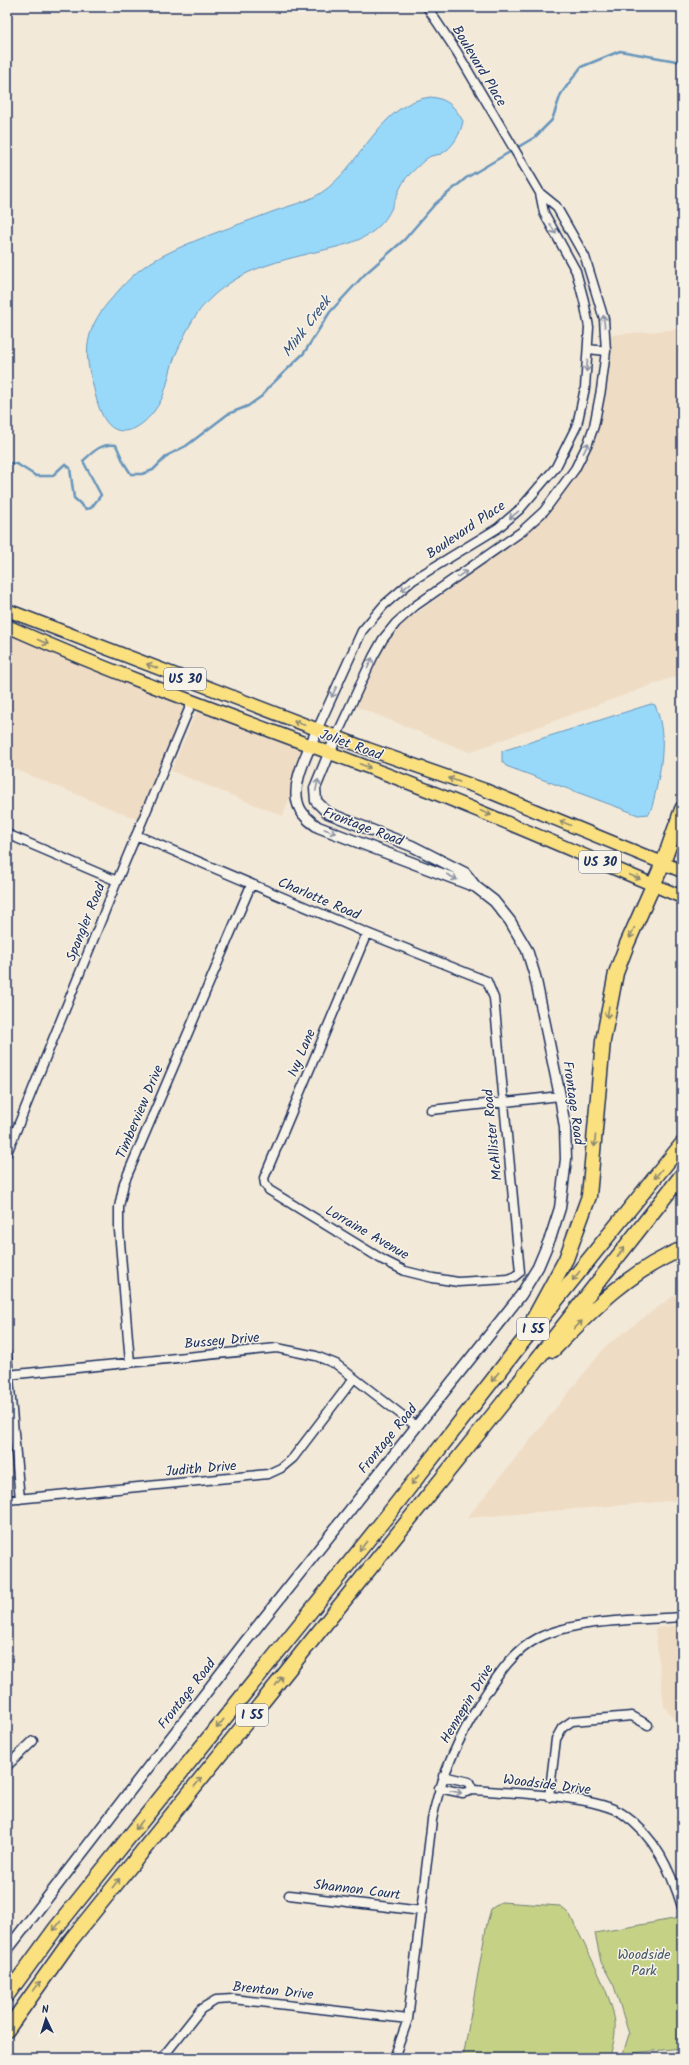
<svg xmlns="http://www.w3.org/2000/svg" width="689" height="2065" viewBox="0 0 689 2065" font-family="Kalam,sans-serif">
  <style>
    .built { fill: #efdcc4 }
    .green { fill: #c5d286; stroke: #708072 }
    .water { fill: #98d9fa; stroke: #6695bc }
    .lines { fill: none; stroke-linecap: round; stroke-linejoin: round }
    .stream { stroke: #6695bc; stroke-width: 2.5 }
    .minor-casing { stroke: #1b2f5e; stroke-width: 11 }
    .tertiary-casing { stroke: #1b2f5e; stroke-width: 13 }
    .primary-casing { stroke: #1b2f5e; stroke-width: 15 }
    .motorway-casing { stroke: #1b2f5e; stroke-width: 17 }
    .minor { stroke: #f7f3e8; stroke-width: 8 }
    .tertiary { stroke: #f7f3e8; stroke-width: 10 }
    .primary { stroke: #fbe080; stroke-width: 12 }
    .motorway { stroke: #fbe080; stroke-width: 14 }
    .oneway { stroke: #8991a3 }
    .oneway2 { stroke: #8b886f }
    .labels { text-anchor: middle; dominant-baseline: central; stroke-width: 3; stroke-linejoin: round; paint-order: stroke }
    .shield { fill: #f7f3e8; stroke: #5d6a87; stroke-width: 1 }
    .shield-label { font-size: 13px; font-weight: bold; fill: #1b2f5e }
    .street-label { font-size: 14px; fill: #1b2f5e; stroke: #f7f3e8 }
    .park-label { font-size: 14px; fill: #465868; stroke: #f7f3e8 }
    .water-label { font-size: 15px; font-style: italic; fill: #34517d; stroke: #f7f3e8 }
  </style>
  <rect width="100%" height="100%" fill="#f3e9d8"/>
  <filter id="ink" filterUnits="userSpaceOnUse"><feTurbulence type="fractalNoise" baseFrequency=".025" numOctaves="2"/><feDisplacementMap in="SourceGraphic" scale="8" xChannelSelector="R" yChannelSelector="G"/><feConvolveMatrix kernelMatrix="1 2 1 2 8 2 1 2 1" color-interpolation-filters="sRGB"/></filter>
  <g filter="url(#ink)">
    <path class="built" d="M682,329V674L469,752L355,706L383,646L407,620L519,539L580,469L597,432L606,386L609,335Z
      M7,621L190,693L139,820L7,766Z
      M201,701L309,745L283,816L171,771Z
      M682,1295V1500L467,1518L607,1345L673,1296Z
      M682,1625V1729L664,1706L655,1628Z"/>
    <path class="green" d="M501,1902L560,1906L570,1915C583,1943 612,1994 615,2023C616,2035 613,2045 610,2056L606,2058H463L487,1923L491,1909Z
      M679,1918L682,1936V2048L623,2054L629,2034L614,1986L601,1962L595,1933Z"/>
    <path class="water" d="M431,97C448,99 455,107 463,121C461,133 453,148 441,154C438,155 434,155 431,156C424,159 417,168 411,173C398,184 396,204 386,218C367,245 332,247 303,255C291,258 279,261 268,265C241,273 213,291 197,314C188,326 181,343 175,356C170,369 168,383 163,396C156,412 137,436 117,430C100,424 96,396 92,381C83,351 87,328 107,304C119,290 132,274 148,264C186,241 231,228 272,212C288,206 307,202 321,193C361,167 380,102 431,97Z
      M651,704L655,705C669,739 660,773 652,807L649,814L638,815L628,811L506,766L502,761V751Z"/>
    <g class="lines">
      <path class="stream" d="M7,463L17,464L36,476H52L65,464L70,468L74,498L86,509L91,508L101,495L83,461C94,451 101,443 116,445L124,463L131,474H142L153,470L168,455L186,446L228,414L248,406L262,396L268,388L304,353L330,312L365,274L404,240L435,204L466,178L535,137L552,120L561,94L581,67L620,51L682,62"/>
      <defs>
        <path id="minor" d="M588,349L606,351
          M317,730L362,631L384,605L413,580L498,528L520,509L556,467L577,425L585,388L589,327L584,301L576,271L544,213L540,193L457,52L427,7
          M336,737L373,657L383,639L396,623L415,606L521,532L544,511L575,469L588,443L594,426L601,390L606,351L604,319L585,257L556,206L540,193
          M7,834L117,881
          M136,835L367,933L487,981L494,998L520,1272L514,1277L508,1279L458,1282L433,1278L405,1271L383,1260L269,1190L265,1184L264,1178L367,933
          M431,1110L560,1096
          M7,1153L117,881L192,702
          M7,1355L20,1499
          M130,1363L119,1230V1207L124,1183L251,885
          M7,1375L277,1348L316,1356L336,1364L416,1426
          M7,1500L268,1474L281,1468L293,1458L354,1378
          M7,1766L33,1741
          M443,1776L469,1782L473,1790
          M439,1788L463,1793L473,1790C510,1793 594,1795 623,1814C655,1836 671,1871 682,1907
          M549,1797L556,1739L562,1728L572,1721L632,1716L648,1725
          M289,1895L422,1911
          M162,2058L201,2009L216,2000L233,1999L408,2019
          M394,2058L408,2019L432,1820C441,1775 459,1737 483,1698C498,1675 513,1651 538,1638C577,1619 639,1620 682,1617"/>
        <path id="tertiary" d="M317,730C309,751 288,786 300,809C304,817 311,822 318,827L476,887
          M7,1950L245,1642L521,1295L538,1267L551,1236L560,1208L566,1159L565,1128L560,1096L535,976L527,950L510,921L494,901L476,887L465,873L412,846L328,813L316,801L315,788L336,737"/>
        <path id="primary" d="M7,610L368,749L485,790L682,871
          M7,626C121,677 238,718 354,762C465,803 573,851 682,897"/>
        <path id="motorway" d="M534,1318L566,1259L589,1196L603,1041L616,973L627,944L663,863L682,809
          M553,1350C593,1309 628,1272 682,1249
          M7,1995L56,1928L387,1516L516,1350L682,1144
          M7,2030L71,1940L502,1404L682,1175"/>
      </defs>
      <use href="#minor" class="minor-casing"/>
      <use href="#tertiary" class="tertiary-casing"/>
      <use href="#primary" class="primary-casing"/>
      <use href="#motorway" class="motorway-casing"/>
      <use href="#minor" class="minor"/>
      <use href="#tertiary" class="tertiary"/>
      <use href="#primary" class="primary"/>
      <use href="#motorway" class="motorway"/>
    </g>
    <defs><path id="oneway-shaft" d="M-6 0H5M1.5-3L5.5 0L1.5 3" fill="none" stroke-width="1.6" stroke-linecap="round" stroke-linejoin="round"/></defs>
    <g class="oneway">
      <use href="#oneway-shaft" transform="translate(553 229) rotate(60)"/>
      <use href="#oneway-shaft" transform="translate(604 321) rotate(-97)"/>
      <use href="#oneway-shaft" transform="translate(587 366) rotate(95)"/>
      <use href="#oneway-shaft" transform="translate(586 448) rotate(-64)"/>
      <use href="#oneway-shaft" transform="translate(514 515) rotate(140)"/>
      <use href="#oneway-shaft" transform="translate(462 574) rotate(-34)"/>
      <use href="#oneway-shaft" transform="translate(406 587) rotate(140)"/>
      <use href="#oneway-shaft" transform="translate(370 663) rotate(-65)"/>
      <use href="#oneway-shaft" transform="translate(334 692) rotate(115)"/>
      <use href="#oneway-shaft" transform="translate(317 785) rotate(-78)"/>
      <use href="#oneway-shaft" transform="translate(330 831) rotate(20)"/>
      <use href="#oneway-shaft" transform="translate(452 877) rotate(27)"/>
      <use href="#oneway-shaft" transform="translate(456 1792) rotate(12)"/>
    </g>
    <g class="oneway2">
      <use href="#oneway-shaft" transform="translate(43 642) rotate(24)"/>
      <use href="#oneway-shaft" transform="translate(152 666) rotate(-159)"/>
      <use href="#oneway-shaft" transform="translate(299 723) rotate(-159)"/>
      <use href="#oneway-shaft" transform="translate(365 766) rotate(21)"/>
      <use href="#oneway-shaft" transform="translate(454 780) rotate(-160)"/>
      <use href="#oneway-shaft" transform="translate(486 813) rotate(23)"/>
      <use href="#oneway-shaft" transform="translate(565 823) rotate(-158)"/>
      <use href="#oneway-shaft" transform="translate(635 877) rotate(23)"/>
      <use href="#oneway-shaft" transform="translate(632 933) rotate(114)"/>
      <use href="#oneway-shaft" transform="translate(608 1012) rotate(99)"/>
      <use href="#oneway-shaft" transform="translate(595 1141) rotate(95)"/>
      <use href="#oneway-shaft" transform="translate(658 1174) rotate(129)"/>
      <use href="#oneway-shaft" transform="translate(621 1252) rotate(-52)"/>
      <use href="#oneway-shaft" transform="translate(576 1276) rotate(129)"/>
      <use href="#oneway-shaft" transform="translate(578 1325) rotate(-46)"/>
      <use href="#oneway-shaft" transform="translate(495 1377) rotate(128)"/>
      <use href="#oneway-shaft" transform="translate(415 1480) rotate(128)"/>
      <use href="#oneway-shaft" transform="translate(363 1546) rotate(129)"/>
      <use href="#oneway-shaft" transform="translate(279 1681) rotate(-51)"/>
      <use href="#oneway-shaft" transform="translate(220 1724) rotate(129)"/>
      <use href="#oneway-shaft" transform="translate(198 1782) rotate(-51)"/>
      <use href="#oneway-shaft" transform="translate(139 1825) rotate(129)"/>
      <use href="#oneway-shaft" transform="translate(116 1883) rotate(-51)"/>
      <use href="#oneway-shaft" transform="translate(57 1926) rotate(128)"/>
      <use href="#oneway-shaft" transform="translate(37 1986) rotate(-54)"/>
    </g>
  </g>
  <g class="labels">
    <g class="shield">
      <rect x="164" y="668" width="42" height="22" rx="3"/>
      <rect x="579" y="851" width="42" height="22" rx="3"/>
      <rect x="517" y="1318" width="32" height="22" rx="3"/>
      <rect x="236" y="1704" width="32" height="22" rx="3"/>
    </g>
    <g class="shield-label">
      <text x="185" y="679">US 30</text>
      <text x="600" y="862">US 30</text>
      <text x="533" y="1329">I 55</text>
      <text x="252" y="1715">I 55</text>
    </g>
    <g class="street-label">
      <text transform="translate(479 66) rotate(59)">Boulevard Place</text>
      <text transform="translate(466 530) rotate(-34)">Boulevard Place</text>
      <text transform="translate(351 745) rotate(20)">Joliet Road</text>
      <text transform="translate(363 827) rotate(21)">Frontage Road</text>
      <text transform="translate(319 899) rotate(23)">Charlotte Road</text>
      <text transform="translate(86 922) rotate(-68)">Spangler Road</text>
      <text transform="translate(302 1053) rotate(-67)">Ivy Lane</text>
      <text transform="translate(573 1103) rotate(82)">Frontage Road</text>
      <text transform="translate(140 1112) rotate(-67)">Timberview Drive</text>
      <text transform="translate(493 1135) rotate(-96)">McAllister Road</text>
      <text transform="translate(367 1233) rotate(30)">Lorraine Avenue</text>
      <text transform="translate(222 1341) rotate(-5)">Bussey Drive</text>
      <text transform="translate(388 1439) rotate(-51)">Frontage Road</text>
      <text transform="translate(201 1469) rotate(-5)">Judith Drive</text>
      <text transform="translate(187 1694) rotate(-52)">Frontage Road</text>
      <text transform="translate(467 1704) rotate(-59)">Hennepin Drive</text>
      <text transform="translate(547 1785) rotate(7)">Woodside Drive</text>
      <text transform="translate(357 1890) rotate(7)">Shannon Court</text>
      <text transform="translate(273 1991) rotate(6)">Brenton Drive</text>
    </g>
    <g class="park-label">
      <text x="644" y="1955">Woodside<tspan x="644" dy="16">Park</tspan></text>
    </g>
    <g class="water-label">
      <text transform="translate(307 327) rotate(-53)">Mink Creek</text>
    </g>
  </g>
  <rect width="689" height="2065" fill="none" stroke="#f7f3e8" stroke-width="24"/>
  <rect x="12" y="12" width="665" height="2041" fill="none" stroke="#1b2f5e" stroke-width="1.5" filter="url(#ink)"/>
  <g transform="translate(46 2019) rotate(356)" stroke="#f7f3e8" stroke-width="3" paint-order="stroke">
  <path d="M0-3L7 15L0 10L-7 15Z" fill="#1b2f5e"/>
  <text y="-6" font-size="11" font-weight="bold" text-anchor="middle" fill="#1b2f5e">N</text>
  </g>
</svg>
